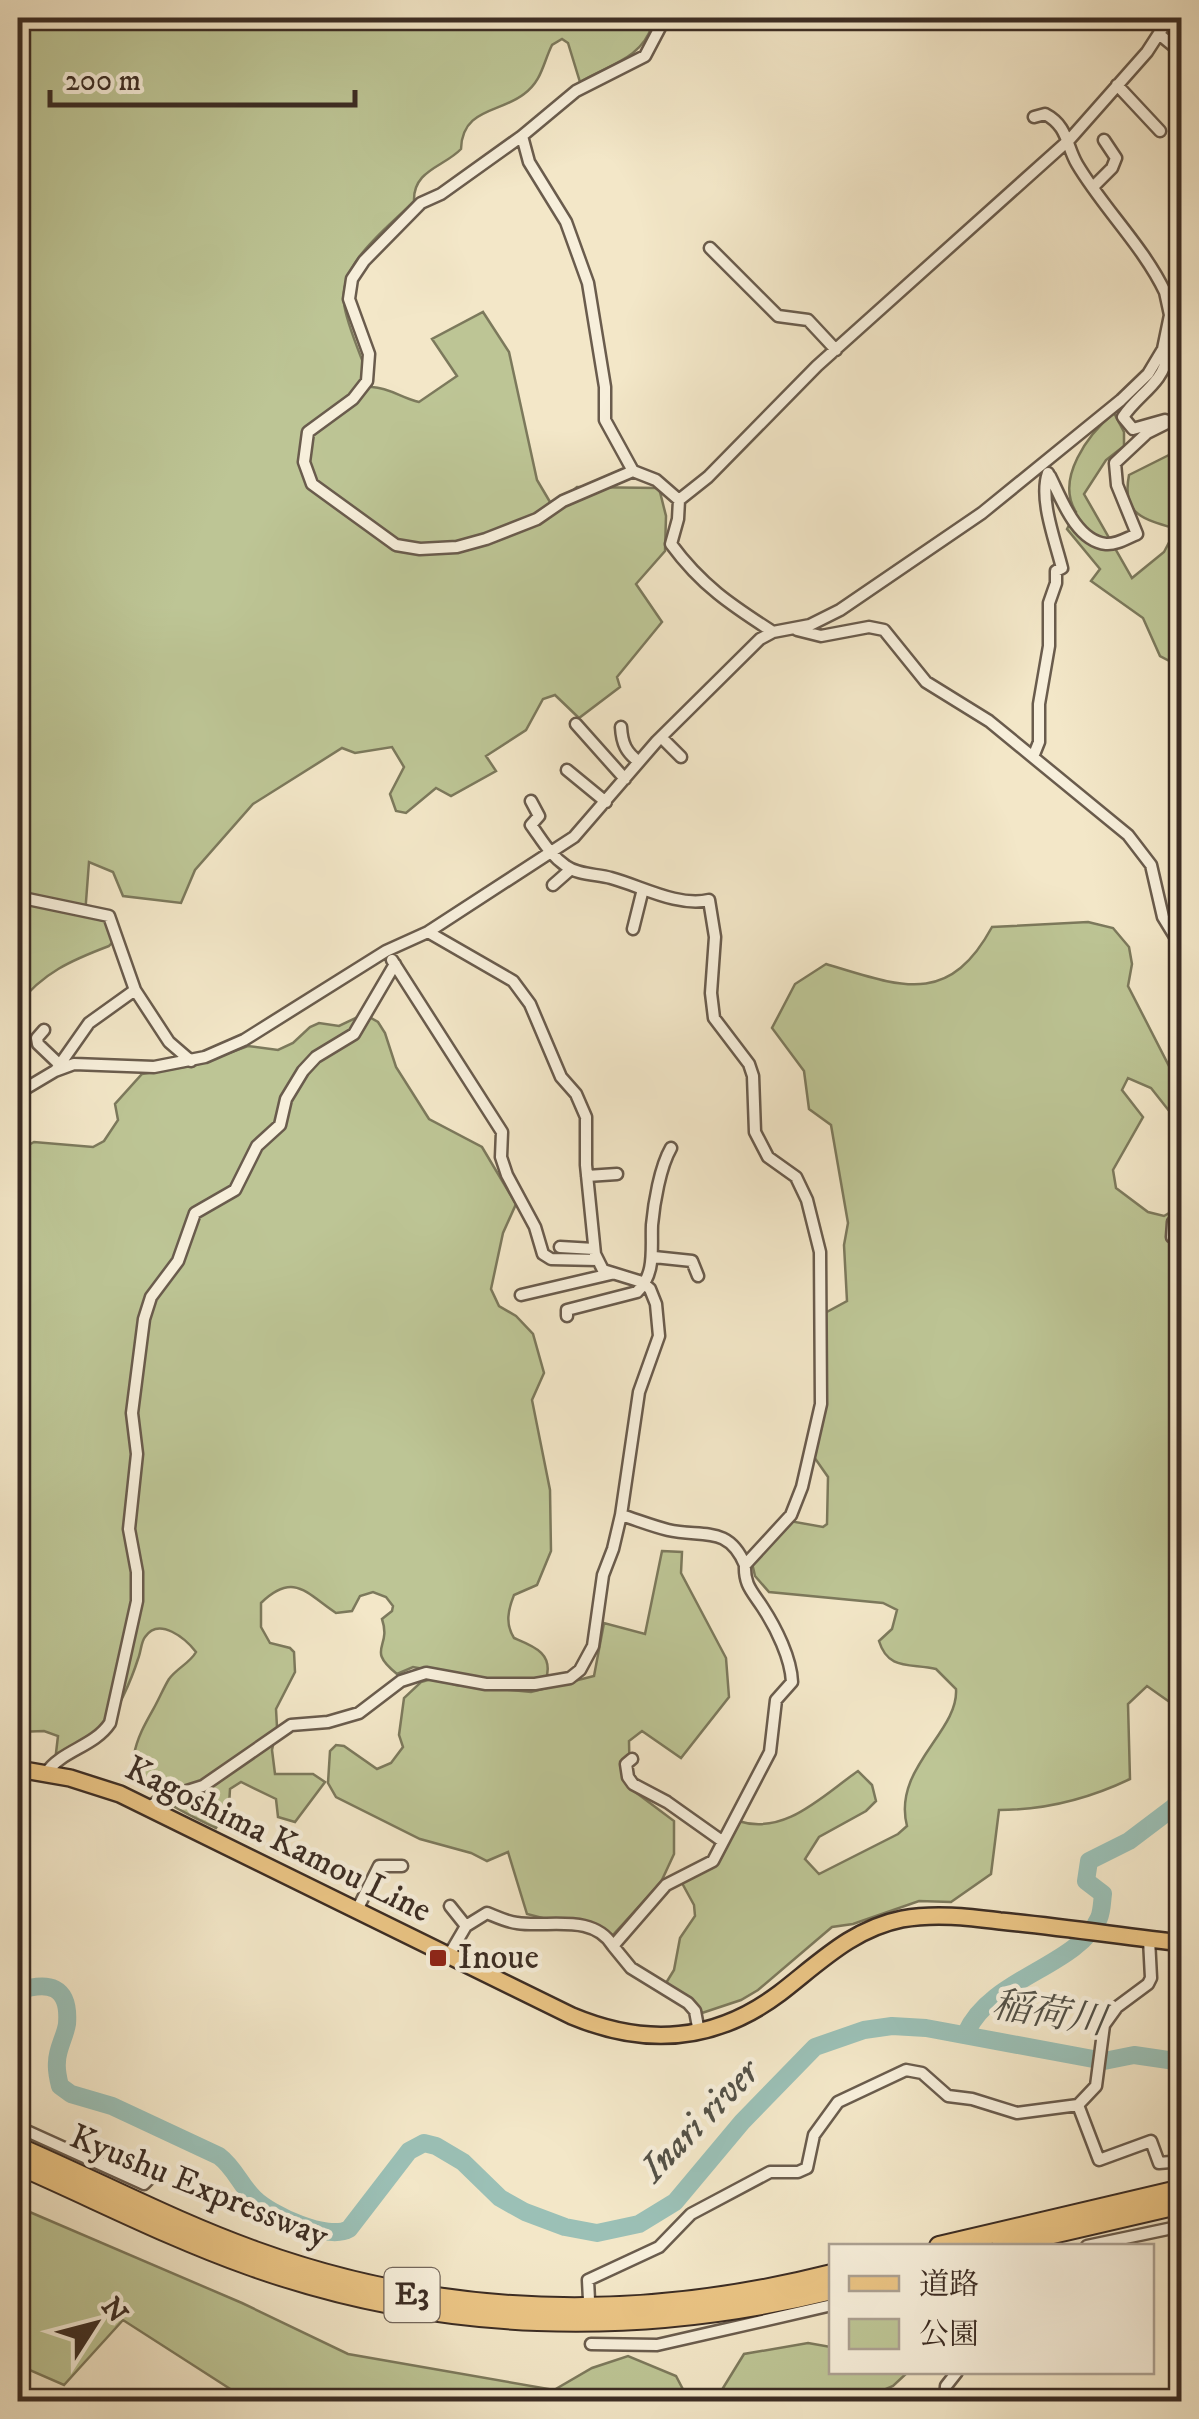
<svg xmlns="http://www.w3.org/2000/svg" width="1199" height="2419" viewBox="0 0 1199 2419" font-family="'IM FELL DW Pica','Noto Serif JP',serif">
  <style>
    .green { fill: #bdc595; stroke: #7c795c; stroke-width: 2.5 }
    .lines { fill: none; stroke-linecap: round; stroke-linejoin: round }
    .river { stroke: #9bc0b6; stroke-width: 18 }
    .street-casing { stroke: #6a5c4d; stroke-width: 15 }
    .primary-casing { stroke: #3c2d24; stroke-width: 20 }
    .highway-casing { stroke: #3c2d24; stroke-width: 22 }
    .street { stroke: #f7efdb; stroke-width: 10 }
    .primary { stroke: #eac484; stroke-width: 15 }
    .highway { stroke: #eac484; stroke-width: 18 }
    .poi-dot { fill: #8f2418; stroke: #f7efdb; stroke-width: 4 }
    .labels { text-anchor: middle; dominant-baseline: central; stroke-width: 9; stroke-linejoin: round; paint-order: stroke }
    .shield { fill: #f7efdb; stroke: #74675b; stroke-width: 2.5 }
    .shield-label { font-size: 32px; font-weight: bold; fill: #3c2d24 }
    .street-label { font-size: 35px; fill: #3c2d24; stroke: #f7efdb }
    .poi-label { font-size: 35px; fill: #3c2d24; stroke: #f7efdb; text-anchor: start }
    .water-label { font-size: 38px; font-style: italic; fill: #545248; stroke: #f7efdb }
  </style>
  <rect width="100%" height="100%" fill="#f3e7c8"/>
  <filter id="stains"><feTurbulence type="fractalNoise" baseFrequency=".002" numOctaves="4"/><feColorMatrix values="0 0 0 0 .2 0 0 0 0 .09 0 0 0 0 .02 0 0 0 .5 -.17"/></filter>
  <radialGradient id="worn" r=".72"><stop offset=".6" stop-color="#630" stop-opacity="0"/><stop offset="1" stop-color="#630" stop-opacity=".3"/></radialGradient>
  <path class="green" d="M18,18H624L632,23L648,22L652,25C642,59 608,65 580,82L568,43L562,39L552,45C543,63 542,81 524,94C500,113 462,108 461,149C444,167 413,170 414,201C388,228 339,262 344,303C346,325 365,364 372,387C390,388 402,398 419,402L457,376L432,339L483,312L509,352L537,480L553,507L577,487L659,488L666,516L665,551L636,584L662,622L617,677L620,687L579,718L555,695L543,699L526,730L486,756L496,771L451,796L436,788L406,813L396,811L390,794L404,767L392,747L355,753L342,748L253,804L195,870L181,903L123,896L113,872L89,862L85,915L107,922L114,941L109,946C72,960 42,973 18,1005Z
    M1114,413L1124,432V446L1106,460L1084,494L1132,578L1164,552L1176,529C1145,519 1121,516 1129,475L1181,449V667L1160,656L1143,618L1091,581L1100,569L1067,529L1076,512C1055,479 1088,434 1114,413Z
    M1088,922L1113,928L1129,947L1132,964L1128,986L1169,1066L1181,1072V1126L1151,1088L1128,1078L1122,1090L1143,1117L1113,1170L1116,1188L1148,1212L1164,1216L1181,1206V1710L1147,1686L1128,1704L1130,1779C1088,1799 1046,1810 999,1810L991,1874L951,1902L919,1901L853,1924L832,1927L758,1990L741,2000L702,2013L694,2002L666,1983L674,1970L680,1938L695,1916L694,1905L682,1883L712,1867L738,1821C785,1836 822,1796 858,1771L872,1785L876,1801L866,1811L819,1837L805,1859L819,1874L898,1834L907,1826C892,1768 959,1732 956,1689L936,1669C911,1663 888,1671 879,1641L892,1629L897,1610L883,1603L769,1592L755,1576L752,1563L790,1521L823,1527L827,1524L828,1477L814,1457L825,1313L847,1301L844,1245L848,1223L831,1125L809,1109L804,1071L772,1028L795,984L826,964C900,986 948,1008 992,927Z
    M364,1014L378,1022L385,1033L396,1067L429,1119L482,1147L516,1204L503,1233L491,1289L499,1306L516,1316L533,1334L544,1373L532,1400L550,1490L551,1551L537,1585L514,1595C508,1610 505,1624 514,1638C533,1646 554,1653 546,1679L496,1682L413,1667L397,1674C365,1648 392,1649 382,1619L392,1611L393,1606L386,1597L373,1592L360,1596L352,1611L336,1613C307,1594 294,1571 261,1603V1627L270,1643L290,1648L294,1652L295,1672L276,1709L277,1727L272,1750L275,1774H313L325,1782L295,1822L278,1817L276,1799L241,1782L230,1789L229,1806L216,1828C193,1817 127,1789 134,1755C137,1737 146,1722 155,1706C160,1697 164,1687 169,1679C177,1668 190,1663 196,1652C186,1639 159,1616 145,1637C141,1642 141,1652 138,1659C132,1678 117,1714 103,1729C94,1739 75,1746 63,1753H56L58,1736L44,1731L18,1732V1151L34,1142L93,1147L104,1141L118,1120L115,1104L142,1074L196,1065L248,1046L278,1050L293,1043L310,1027L319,1023L339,1026Z
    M662,1551L682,1552L681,1573L726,1658L729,1697L681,1758L642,1731L629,1741L630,1788L674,1821V1854L661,1882L612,1936L527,1914L508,1852L487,1861L471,1853L420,1839L336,1797L328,1783L330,1751L336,1745L344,1746L377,1769L391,1763L403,1747L399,1735L404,1698L421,1682L435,1678L456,1685L531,1692L594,1676L604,1623L645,1634Z
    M18,2207L242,2303L348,2354L554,2390L592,2368L628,2356L676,2376L689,2401H249L123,2320L64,2385L18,2365Z
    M808,2343L831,2347L832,2372H908L893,2386L858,2401H715L744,2354Z"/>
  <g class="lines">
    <path class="river" d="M18,1991C48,1981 70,1985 67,2024C65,2037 57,2049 57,2062C56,2070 58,2078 60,2086L71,2094L112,2106L219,2156C235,2168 240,2185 254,2198C271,2215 328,2241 349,2229L409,2151L424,2143L436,2146L463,2162L500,2198L525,2212L565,2227L597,2233L639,2224L675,2202L742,2122L815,2047L864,2030L892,2026L926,2028L1104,2061L1134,2055L1182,2062
      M966,2033C991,1977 1077,1967 1099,1918C1102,1911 1102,1901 1103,1894L1086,1881L1089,1861L1129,1841L1174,1807L1179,1798L1182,1770"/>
    <defs>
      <path id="street" d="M1160,35L1182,53
        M1117,85L1160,131
        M522,136L529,162L566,222L588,283L605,387V420L633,471L656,480L679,500L678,519L671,544C701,585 731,605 773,632
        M1093,187L1112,168L1116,158L1104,140
        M710,248L778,316L808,320L836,350
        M633,471L563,501L537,519L486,539L457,547L420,549L396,545L312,484L304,462L308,432L353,399L367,381L369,354L349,299L352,279L364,261L421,203L441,194L522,136L576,91L645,56L665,18
        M1050,476C1061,498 1076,541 1106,544C1116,545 1127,538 1137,534L1117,485L1115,463L1147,433L1169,422L1165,420L1133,429L1123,417C1138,394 1163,384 1168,354L1163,349
        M679,500L708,477L817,366L1070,139L1147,52L1169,18
        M797,630L821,636L869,627L884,630L926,682L989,721L1128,835L1151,865L1163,917L1182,948
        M576,724L625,779
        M621,727C622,744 626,752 639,762
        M661,737L681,757
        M1033,757L1039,742V704L1049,646V603L1056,583V571L1062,568C1055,540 1039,499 1048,473
        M567,770L606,802
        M531,801L539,816L531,825C542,840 550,855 566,866C578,875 597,874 611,878C641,886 677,907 709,900L715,937L711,993L714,1018L749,1064L753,1076L755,1132L768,1157L796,1177L807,1200L820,1252L821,1404L802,1487L791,1515L745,1565C744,1585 752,1591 763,1608C776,1628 791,1658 792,1682L776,1700L770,1752L713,1861L666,1885L613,1946L631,1968L688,2003L695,2011L699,2032
        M553,885L570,870
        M18,897L109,916L135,990L169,1042L191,1061
        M633,929L643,889
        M392,960L502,1132L501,1157L507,1175L535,1227L543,1254L551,1259L598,1260
        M44,1030L37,1038L38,1044L60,1065
        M56,1070L89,1023L135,990
        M18,1093L55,1071L74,1064L154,1067L205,1057L244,1040L386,951L428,932L574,837L657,741L760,639L773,632L810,625L840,610L982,513L1121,400L1148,374L1163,349L1170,315L1165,292C1143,246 1103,208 1077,164C1066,145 1068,126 1045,114L1034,117
        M587,1176L617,1174
        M1172,1237L1173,1222L1182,1214
        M560,1247L594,1249
        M654,1257L692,1261L698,1276
        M521,1295L611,1274
        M567,1316V1310L637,1292C656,1274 651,1249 652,1225C654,1203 660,1167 671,1148
        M621,1515C637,1520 652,1526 668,1530C701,1538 728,1524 745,1565
        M632,1759L626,1764L628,1777L633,1784L667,1802L722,1841
        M46,1773C62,1750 94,1747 110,1723L137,1601V1572L129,1529L137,1454L132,1413L144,1319L151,1297L178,1261L195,1213L235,1190L257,1146L280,1125L286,1099L303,1071L316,1057L354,1034L395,964
        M150,1807L159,1800L203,1786L291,1725L328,1722L359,1713L401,1681L426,1673L486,1684H535L570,1678L580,1670L593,1646L603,1575L613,1549L621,1515L639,1392L659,1336L656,1304L650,1289L642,1282L603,1270L595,1254L586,1165V1117L576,1094L561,1077L530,1004L513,981L428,932
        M450,1906L466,1926
        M357,1910L379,1866H402
        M449,1955L466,1926L487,1913C497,1917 507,1922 517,1923C548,1928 593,1913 613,1946
        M1078,2105L1099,2160L1151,2141L1159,2163L1182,2161
        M18,2127L144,2184L149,2179L134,2161L114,2160L104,2164
        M1087,2246L1182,2226
        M589,2300L588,2280L659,2247L691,2214L770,2172H798L807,2168L814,2135L838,2102L906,2070L922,2073L948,2096L972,2099L1017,2113L1078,2105L1096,2086L1104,2025L1117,2007L1148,1984L1151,1978L1149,1939
        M591,2344L657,2345L832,2305
        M945,2402L946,2386L957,2372"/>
      <path id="primary" d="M18,1769L70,1778L120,1794L572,2016C646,2047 715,2042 780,1993C819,1963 852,1929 902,1919C935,1913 968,1917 1000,1921C1061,1927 1121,1936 1182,1943"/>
      <path id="highway" d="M18,2147C97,2181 174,2222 255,2251C443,2319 638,2323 832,2274
        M18,2165C94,2198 169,2237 248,2265C438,2333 636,2338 832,2290
        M939,2246L1182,2189
        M1001,2246L1182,2204"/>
    </defs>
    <use href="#street" class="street-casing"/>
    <use href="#primary" class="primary-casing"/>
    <use href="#highway" class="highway-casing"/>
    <use href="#street" class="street"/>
    <use href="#primary" class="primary"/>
    <use href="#highway" class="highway"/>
  </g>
  <rect class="poi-dot" x="428" y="1948" width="20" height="20" rx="5"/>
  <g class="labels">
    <rect class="shield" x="384.5" y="2268" width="55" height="54" rx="8"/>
    <g class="shield-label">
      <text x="412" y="2295">E3</text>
    </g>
    <g class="street-label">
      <text transform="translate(278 1840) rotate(26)">Kagoshima Kamou Line</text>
      <text transform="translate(199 2187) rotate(22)">Kyushu Expressway</text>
    </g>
    <g class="poi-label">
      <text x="458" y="1958">Inoue</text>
    </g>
    <g class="water-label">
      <text transform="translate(1049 2014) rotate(9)">稲荷川</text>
      <text transform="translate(700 2121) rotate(-46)">Inari river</text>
    </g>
  </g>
  <rect width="1199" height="2419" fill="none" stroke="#f3e7c8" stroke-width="60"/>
  <rect x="20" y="20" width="1159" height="2379" fill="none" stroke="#3c2d24" stroke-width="5"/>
  <rect x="30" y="30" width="1139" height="2359" fill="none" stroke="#3c2d24" stroke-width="2.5"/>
  <rect x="829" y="2244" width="325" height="130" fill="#f7efdb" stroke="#aca192" stroke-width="2.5"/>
  <rect x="849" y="2276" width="50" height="15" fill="#eac484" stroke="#aca192" stroke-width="2.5"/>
  <text x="919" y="2294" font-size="30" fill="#3c2d24">道路</text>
  <rect x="849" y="2319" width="50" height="30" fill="#bdc595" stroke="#aca192" stroke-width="2.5"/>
  <text x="919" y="2344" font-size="30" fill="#3c2d24">公園</text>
  <g transform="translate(95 2324) rotate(54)" stroke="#f7efdb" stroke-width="8" paint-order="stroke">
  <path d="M0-8L18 38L0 25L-18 38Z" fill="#3c2d24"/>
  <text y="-15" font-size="28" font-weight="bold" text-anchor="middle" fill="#3c2d24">N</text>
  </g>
  <path d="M50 90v15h305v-15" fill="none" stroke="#3c2d24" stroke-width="5"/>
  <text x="65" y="90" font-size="30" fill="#3c2d24" stroke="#f7efdb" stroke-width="8" paint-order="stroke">200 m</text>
  <rect width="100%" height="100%" filter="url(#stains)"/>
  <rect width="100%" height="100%" fill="url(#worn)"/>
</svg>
